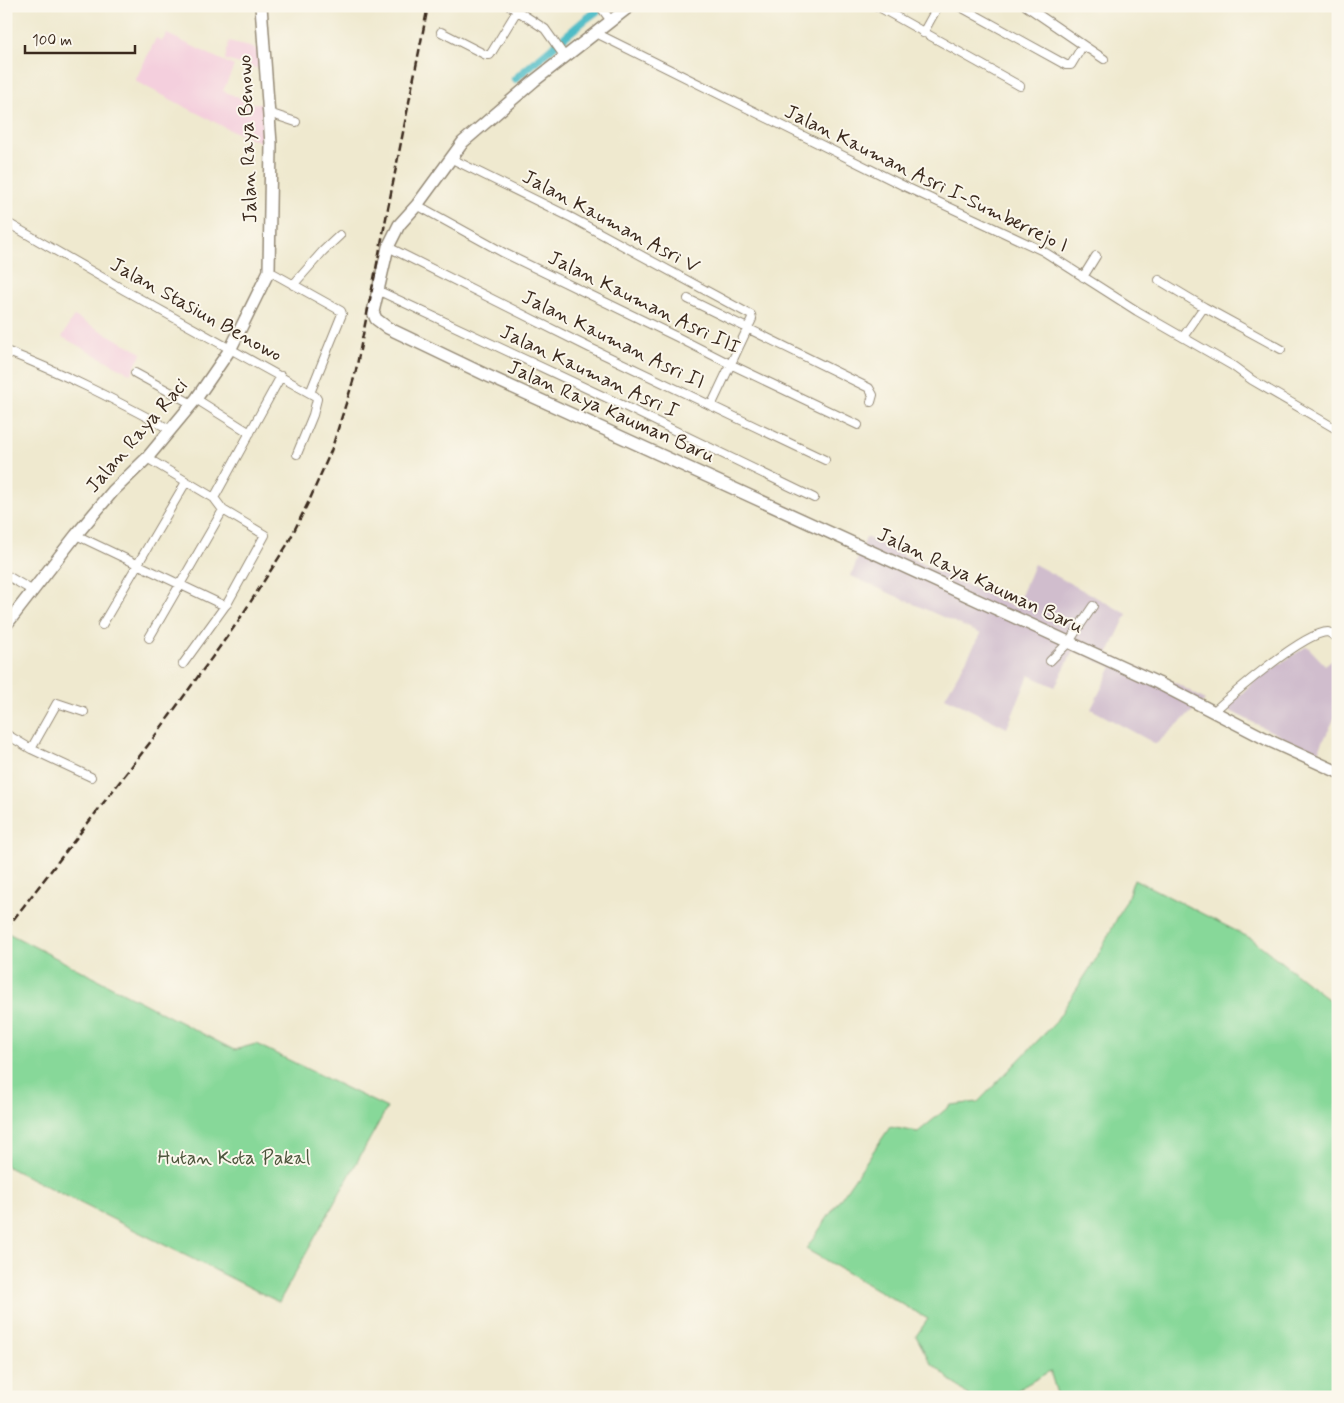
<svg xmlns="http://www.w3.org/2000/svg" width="1344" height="1403" viewBox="0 0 1344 1403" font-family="Mynerve,sans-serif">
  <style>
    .built { fill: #f4cfdd }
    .industrial { fill: #d0bdcd }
    .green { fill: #87d899; stroke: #61815c }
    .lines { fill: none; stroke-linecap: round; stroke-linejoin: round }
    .canal { stroke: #4ebcc6; stroke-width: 8 }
    .street-casing { stroke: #958a76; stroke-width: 10 }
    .secondary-casing { stroke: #958a76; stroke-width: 14 }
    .street { stroke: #fff; stroke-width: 8 }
    .secondary { stroke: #fff; stroke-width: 11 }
    .rail { stroke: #3b2a1e; stroke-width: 2.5; stroke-dasharray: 8 4; stroke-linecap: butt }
    .labels { text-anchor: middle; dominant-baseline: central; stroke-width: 4; stroke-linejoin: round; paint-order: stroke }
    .street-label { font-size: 20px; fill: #3b2a1e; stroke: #fbf7ec }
    .park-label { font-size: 20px; fill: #4e563d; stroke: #fbf7ec }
  </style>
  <rect width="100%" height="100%" fill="#fbf7ec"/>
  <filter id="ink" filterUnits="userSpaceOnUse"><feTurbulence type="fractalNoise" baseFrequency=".02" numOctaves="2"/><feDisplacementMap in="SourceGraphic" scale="10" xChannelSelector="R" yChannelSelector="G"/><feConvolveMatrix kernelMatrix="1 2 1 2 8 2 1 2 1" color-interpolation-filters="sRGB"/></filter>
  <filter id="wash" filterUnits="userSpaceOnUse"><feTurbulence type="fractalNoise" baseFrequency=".0096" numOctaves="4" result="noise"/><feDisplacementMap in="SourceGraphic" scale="20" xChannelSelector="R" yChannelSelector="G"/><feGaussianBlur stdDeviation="1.12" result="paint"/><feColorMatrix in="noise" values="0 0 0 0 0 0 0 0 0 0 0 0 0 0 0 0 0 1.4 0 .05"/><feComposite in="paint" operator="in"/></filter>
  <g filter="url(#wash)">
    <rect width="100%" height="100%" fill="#efe9cf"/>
    <path class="built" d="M167,34L234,66L223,91L252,103L267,105L268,145L230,130L135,81L156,38L162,41Z
      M229,41L260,50V69L225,60Z
      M74,316L142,353L131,374L62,337Z"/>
    <path class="industrial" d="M866,537L1016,608L1034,564L1127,614L1108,654L1176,683L1205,700L1156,744L1091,709L1112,667L1073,651L1055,687L1029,675L1007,728L945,697L981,634L851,576Z
      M1307,646L1325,665L1338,655V711L1317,754L1226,709L1255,680Z"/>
    <path class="green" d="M1134,879L1252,939L1338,1007V1397H1058L1050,1371L1005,1397H970L930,1362L916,1336L928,1319L806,1249L890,1127L918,1132L951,1105L978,1102L1054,1024L1096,959L1127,899Z
      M8,933L234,1050L256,1044L387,1108L279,1302L6,1166V935Z"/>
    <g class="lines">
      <path class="canal" d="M515,79L586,19L604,6"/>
    </g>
  </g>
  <g filter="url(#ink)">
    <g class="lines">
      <defs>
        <path id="street" d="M510,6L545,29L565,57
          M600,6L611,21
          M877,6L1020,86
          M959,6L1066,65H1071L1083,45L1104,59
          M1026,6L1083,45
          M441,32L486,55H490L517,11
          M596,33L906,187L1043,251L1137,311L1233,366L1252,380L1338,430
          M923,33L938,6
          M269,113L296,122
          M450,158L572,218L751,315L752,319L711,406
          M417,205L504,253L677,337L730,364L858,425
          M6,222L124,290L315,396L317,399L313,415L297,454
          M388,247L588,347L825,460
          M269,271L341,311L342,314L310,393
          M1083,277L1096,256
          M1159,280L1204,307
          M293,285L323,251L340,235
          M377,290L622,405L814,498
          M688,299L869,388L873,395L871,402
          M1183,337L1204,307L1281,349
          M6,351C63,373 117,401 171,430
          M135,373L192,404
          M196,399L250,433
          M214,498L281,376
          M76,535L225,606L227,604L265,535L223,510L214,498L147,458
          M6,575L33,591
          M102,625L186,482
          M149,638L223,510
          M1050,661L1068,643L1093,606
          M183,664L225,606
          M1213,712C1233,694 1304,632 1328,632L1338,638
          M6,734L31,749L57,703L84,712
          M31,749L91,777"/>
        <path id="secondary" d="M630,6L534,81L463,142L417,205L399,225L388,247L373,312L376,319L388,328L486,375L1158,683L1270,741L1338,772
          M6,625L76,535L113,491L147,458L196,399L231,348L269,271L271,144L261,6"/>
      </defs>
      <use href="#street" class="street-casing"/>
      <use href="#secondary" class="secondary-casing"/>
      <use href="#street" class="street"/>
      <use href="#secondary" class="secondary"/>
      <path class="rail" d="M6,929L152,740L237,623L287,545L310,499L331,451L355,375L428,6"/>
    </g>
  </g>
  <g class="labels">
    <g class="street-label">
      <text transform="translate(248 139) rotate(-92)">Jalan Raya Benowo</text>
      <text transform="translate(926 179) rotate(26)">Jalan Kauman Asri I-Sumberrejo I</text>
      <text transform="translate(611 222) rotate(28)">Jalan Kauman Asri V</text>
      <text transform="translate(644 303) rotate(26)">Jalan Kauman Asri III</text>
      <text transform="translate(196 310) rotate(29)">Jalan Stasiun Benowo</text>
      <text transform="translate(613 340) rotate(26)">Jalan Kauman Asri II</text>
      <text transform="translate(589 372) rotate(25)">Jalan Kauman Asri I</text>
      <text transform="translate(611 412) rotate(24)">Jalan Raya Kauman Baru</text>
      <text transform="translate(137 436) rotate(-49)">Jalan Raya Raci</text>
      <text transform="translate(980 581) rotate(25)">Jalan Raya Kauman Baru</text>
    </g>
    <g class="park-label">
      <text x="234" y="1158">Hutan Kota Pakal</text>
    </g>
  </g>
  <rect width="1344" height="1403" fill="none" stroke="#fbf7ec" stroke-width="25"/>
  <path d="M25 45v8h110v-8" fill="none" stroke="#3b2a1e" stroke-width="2.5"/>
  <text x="32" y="45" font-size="15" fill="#3b2a1e" stroke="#fbf7ec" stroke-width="4" paint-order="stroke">100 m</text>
</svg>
